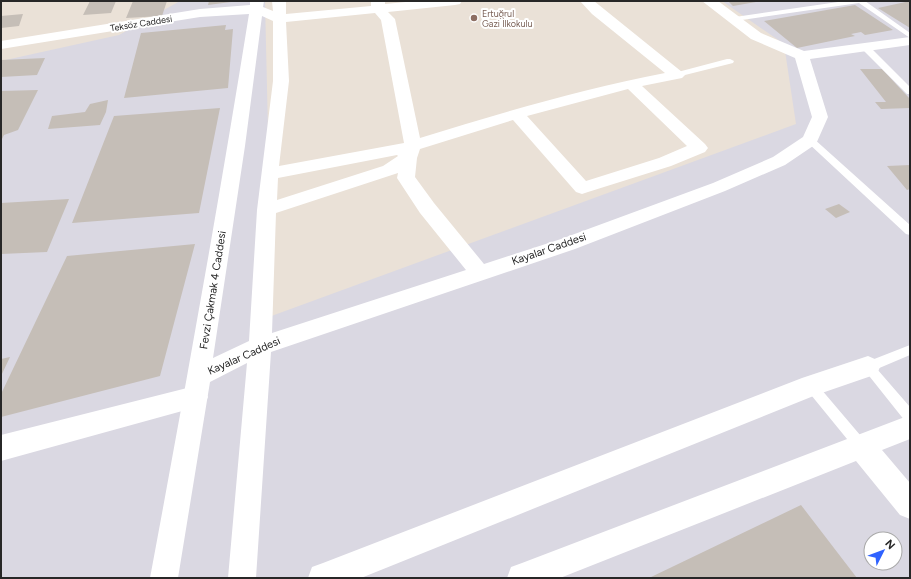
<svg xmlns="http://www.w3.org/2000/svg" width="911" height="579" viewBox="0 0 911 579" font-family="Figtree,sans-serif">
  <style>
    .industrial { fill: #dad8e2; fill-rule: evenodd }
    .building { fill: #c5beb7 }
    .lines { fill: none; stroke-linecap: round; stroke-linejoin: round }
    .lane { fill: #fff; fill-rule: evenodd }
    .street { fill: #fff; fill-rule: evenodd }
    .secondary { fill: #fff; fill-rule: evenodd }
    .education-dot { fill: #8d6e63; stroke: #fff; stroke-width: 1.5 }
    .labels { text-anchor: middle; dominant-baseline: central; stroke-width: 4; stroke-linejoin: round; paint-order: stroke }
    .far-education-label { font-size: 9px; fill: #785e54; stroke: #fff; text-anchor: start }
    .far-street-label { font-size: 9px; fill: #272727; stroke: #fff }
    .street-label { font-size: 11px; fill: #272727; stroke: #fff }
  </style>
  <rect width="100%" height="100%" fill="#eae1d7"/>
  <path class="industrial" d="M180,1H265L269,174L266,318L796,124L784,44L722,1H910V578H1V61L119,35ZM871,539H895V563H871Z"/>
  <path class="building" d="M90,1H116L111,13L83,15Z
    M133,1H167L162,16L126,18Z
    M209,1H231V2L208,5Z
    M728,1H756V2L733,6Z
    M910,1V28L878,8Z
    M855,5L893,30L865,35L861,32L851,34L855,36L797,48L764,21Z
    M23,14L19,26L1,28V16Z
    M226,25L225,30L233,29L228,88L124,98L141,33Z
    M45,58L37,75L1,77V60Z
    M860,69H882L910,99V108L881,109L875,102H886Z
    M38,90L18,130L4,135L1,141V91Z
    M108,100L106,112L100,125L48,129L52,116L85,112L90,104Z
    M220,108L199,213L72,223L114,116Z
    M910,165V189L907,190L887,166Z
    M69,199L47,252L1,254V203Z
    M839,204L850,212L836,218L825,209Z
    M195,244L160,376L1,417V394L67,256Z
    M10,357L1,376V359Z
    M801,505L857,578H649Z"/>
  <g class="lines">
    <path class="lane" d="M845,1H865L910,33V38L859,3L735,21L731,19L735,17Z
      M862,45H868L910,87V94H907L862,49Z
      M727,59H730L734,61L733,63L677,77L673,75L674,73Z
      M810,137L813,138L910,225V235L906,234L807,142L806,140L807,138Z
      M910,345V355L877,369L910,407V423L905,421L862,367L864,363Z
      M811,380L815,382L866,442L868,446L866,450L861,452L856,450L807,390L805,386L807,382Z"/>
    <path class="street" d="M250,1H264L263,7L273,11L272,1H286V14L371,6V1H385V4L416,1H462L460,4L455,5L388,12L395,19L420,138C501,113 582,89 665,73L592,14L580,1H594L682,72L685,75L682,78L642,86L705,144L708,148L705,152L671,166L588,192L582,194L576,192L513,120L420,149L417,158L415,177L434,203L484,264L561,239L713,183L773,157L803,137L812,117L795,58L751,39L702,1H718L761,33L804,51L910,37V45L810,59L828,117L816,144L785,165L725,191L575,249L271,352L256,578H228L247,363L210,382L178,578H150C185,390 219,202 249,14L200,17L1,49V41L200,9L250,5ZM375,13L381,20L404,143L279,166L289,81L286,22ZM262,16L273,21V81L257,210L249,341L213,358L245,146ZM628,89L687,146L659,158L586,181L527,116ZM397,155L398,156L383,166L277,200L278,178ZM398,173L397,178L420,213L466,270L272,333L276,213Z"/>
    <path class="secondary" d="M868,356L877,360L880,367L877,374L816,395L361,578H308L312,567L323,563L802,378Z
      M195,386L204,389L208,397L204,405L1,461V435Z
      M910,415V439L882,450L910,483V519L900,515L856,461L560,578H507L511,567L522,563Z"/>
  </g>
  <circle class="education-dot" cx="474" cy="18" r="4"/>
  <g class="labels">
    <g class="far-education-label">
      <text x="482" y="13">Ertuğrul<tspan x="482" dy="10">Gazi İlkokulu</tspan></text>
    </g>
    <g class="far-street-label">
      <text transform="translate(141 23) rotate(-9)">Teksöz Caddesi</text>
    </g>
    <g class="street-label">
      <text transform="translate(549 249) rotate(-19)">Kayalar Caddesi</text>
      <text transform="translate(213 290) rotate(-81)">Fevzi Çakmak 4 Caddesi</text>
      <text transform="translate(244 356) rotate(-24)">Kayalar Caddesi</text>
    </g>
  </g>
  <rect width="911" height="579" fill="none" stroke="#272727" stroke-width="4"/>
  <g transform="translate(883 551) rotate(48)"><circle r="19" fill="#ffffff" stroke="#a9a9a9"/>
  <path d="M0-3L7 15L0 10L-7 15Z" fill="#2f62ff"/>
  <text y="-6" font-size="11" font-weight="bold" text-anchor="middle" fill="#272727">N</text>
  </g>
</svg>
